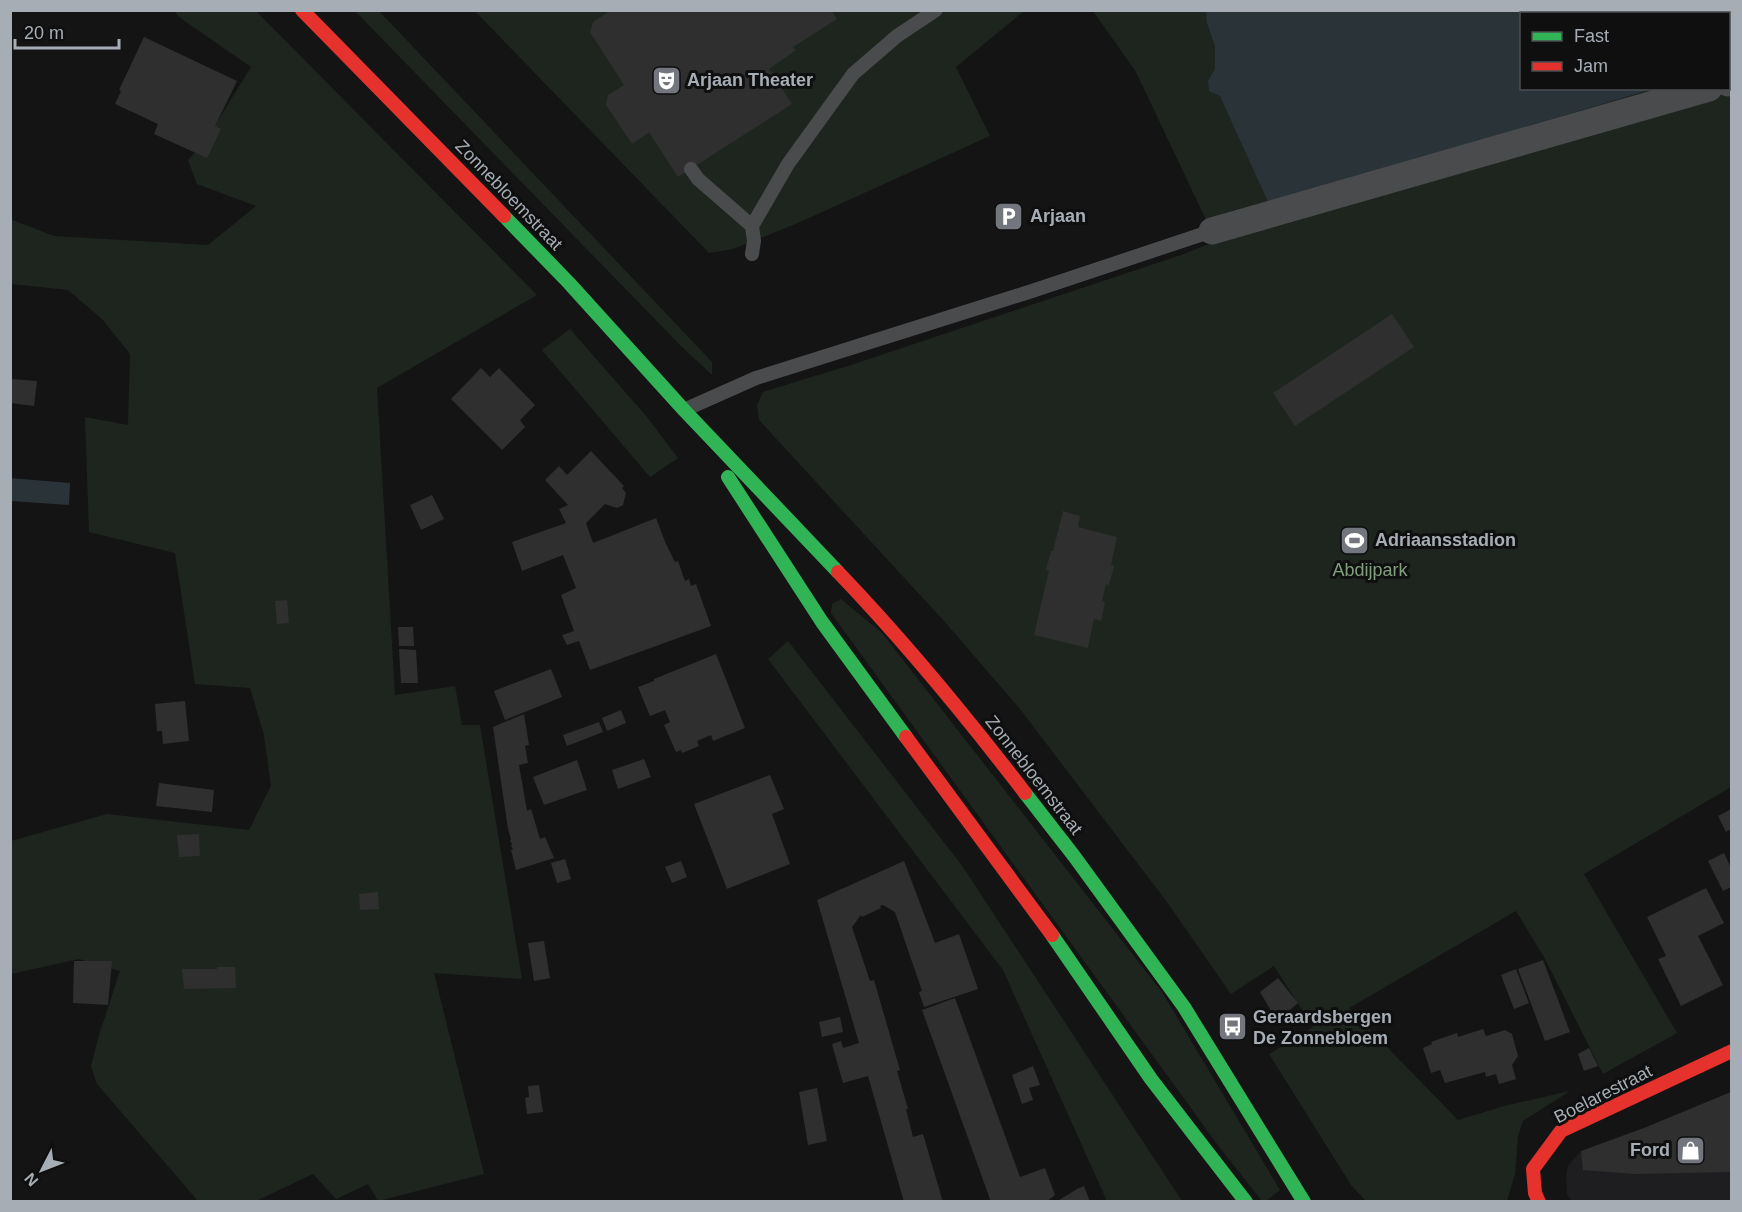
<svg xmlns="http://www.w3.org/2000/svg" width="1742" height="1212" viewBox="0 0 1742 1212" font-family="Helvetica,sans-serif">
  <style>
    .built { fill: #1e1e20 }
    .green { fill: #1e251f; fill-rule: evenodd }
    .water { fill: #2a3438 }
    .building { fill: #2f2f30 }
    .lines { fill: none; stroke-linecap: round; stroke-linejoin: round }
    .lane { stroke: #494b4d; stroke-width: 14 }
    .street { stroke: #494b4d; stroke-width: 27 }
    .fast { stroke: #30b455; stroke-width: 14 }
    .jam { stroke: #e5322d; stroke-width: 14 }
    .labels { text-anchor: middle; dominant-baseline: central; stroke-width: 6; stroke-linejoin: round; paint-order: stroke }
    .poi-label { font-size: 18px; font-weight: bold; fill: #a6adb5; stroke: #0f0f10; text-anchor: start }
    .street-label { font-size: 18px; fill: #a6adb5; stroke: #0f0f10 }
    .park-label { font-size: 18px; fill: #80a07d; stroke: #0f0f10 }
  </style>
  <rect width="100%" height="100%" fill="#141415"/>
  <path class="built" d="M1731,1092V1201H1572L1567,1194L1566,1174L1568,1166L1581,1151L1644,1128Z"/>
  <path class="green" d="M174,11H256L537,295L377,388L395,695L455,686L462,725H480L522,979L434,973L484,1174L378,1201L368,1184L336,1199L313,1174L256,1201H198L97,1084L91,1066L99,1035L120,971L79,959L11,974V841L107,814L249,830L271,786L264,735L250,688L195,684L175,553L89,532L85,417L128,425L130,354L102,319L68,290L11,284L10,219L54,236L208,245L256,206L197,184L188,160L204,143L251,67L179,17Z
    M355,11H379L712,362V375L681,346Z
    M475,11H1024L956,67L990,136L798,223L733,249L709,253Z
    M1093,11H1731V787L1584,874L1677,1033L1603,1074L1544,957L1516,911L1349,1008L1458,1120L1508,1105L1570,1091L1523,1121L1518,1136L1515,1174L1507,1201H1366L1351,1185L1269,1054L1313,1027L1274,966L1231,994L1167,902L1020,709L944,621L759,420L757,405L763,392L854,364L1184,254L1216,241L1136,72ZM1522,14H1728V88H1522Z
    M570,329L647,417L678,458L650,477L542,350Z
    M841,599L882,633L1162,992L1280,1190L1266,1201H1262L1220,1148L831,613L832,604Z
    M788,641L963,867L1182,1201H1107L1003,970L768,659Z"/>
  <path class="water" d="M1720,10L1721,13L1522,14V88L1652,89L1269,204L1220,96L1209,91L1208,81L1215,69V46L1207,23L1206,11Z
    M10,478L70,483L69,505L11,501Z"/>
  <path class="building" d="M611,10H831L837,19L793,47L796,50L769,69L771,72L772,71L774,74L773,75L792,104L678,177L649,132L632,144L606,105L608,95L624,85L590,32L593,22Z
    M144,37L237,81L215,126L221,129L207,158L154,134L158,124L115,104L121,91L119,90Z
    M1392,314L1414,347L1295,426L1273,393Z
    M481,368L490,377L499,368L535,405L520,420L525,427L502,450L451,399Z
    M11,379L37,381L34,406L10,403Z
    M591,451L624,486L622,488L626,493L623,505L617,508L605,504L586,523L593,543L656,518L666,544L675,562L678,561L685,581L689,579L691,586L696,584L711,626L590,670L579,641L567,645L562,635L574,631L561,595L576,588L563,555L522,571L512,542L566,523L559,509L568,505L545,480L559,466L567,475Z
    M432,495L444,519L421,530L410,505Z
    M1063,511L1080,516L1078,527L1117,537L1111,565L1114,566L1109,585L1106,584L1102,601L1105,602L1101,621L1094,619L1088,648L1034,635L1049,570H1046L1051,551H1053Z
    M287,600L289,623L277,624L275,601Z
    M398,627H413L414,646H399Z
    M399,649L416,650L418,683H401Z
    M716,654L745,728L713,741L711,735L697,741L699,746L682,753L681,750L676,752L664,725L670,722L665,710L650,716L638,687L654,681V679Z
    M551,669L562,697L505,720L494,691Z
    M185,701L189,741L163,744L162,731H157L155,704Z
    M621,710L626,723L607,731L602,718Z
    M524,714L529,745L525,746L528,763L519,765L527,811L531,809L540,839L545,837L554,858L516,870L511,850L513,849L511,846L512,844L510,840L511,839L508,829L493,727Z
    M599,722L603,732L567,746L563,735Z
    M644,759L651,777L618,789L612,770Z
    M577,760L587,790L544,805L533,777Z
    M770,775L784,809L772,814L790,864L727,889L694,804Z
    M159,783L214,790L212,812L156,806Z
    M1731,809V829L1726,832L1718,816Z
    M199,834L200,856L179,857L177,835Z
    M1724,853L1731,868V887L1723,891L1708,861Z
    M565,859L571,879L557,883L551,863Z
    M681,861L687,877L672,883L665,867Z
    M904,861L935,943L959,934L978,989L924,1007L919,992L922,991L895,912L883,905L880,906L881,908L862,917L861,915L852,927L870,981L874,980L900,1070L897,1071L908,1109H906L913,1137L923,1134L943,1202H904L868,1076L843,1083L832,1044L841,1041L843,1048L859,1043L817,900Z
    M1706,888L1724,923L1698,936L1723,985L1681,1006L1658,959L1666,956L1647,917Z
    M378,892L379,909L360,910L359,894Z
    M544,941L550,978L534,981L528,943Z
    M1543,960L1570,1032L1545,1041L1518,969Z
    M74,961H112L108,1005L73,1003Z
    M217,967H235L236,988L184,989L182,969H217Z
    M1516,969L1529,1003L1514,1009L1501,975Z
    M1278,978L1298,1003L1277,1021L1260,992Z
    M955,998L1020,1177L1045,1168L1055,1195L1046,1202H991L922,1010Z
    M840,1017L843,1032L822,1037L819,1022Z
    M1483,1029L1486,1036L1505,1030L1512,1034L1518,1056L1512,1065L1516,1079L1499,1084L1496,1074L1486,1077L1485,1072L1445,1083L1440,1070L1431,1073L1423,1048L1432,1044L1431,1042L1457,1033L1458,1037Z
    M1589,1048L1598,1066L1584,1071L1578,1054Z
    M1033,1066L1040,1085L1029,1088L1033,1100L1022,1104L1012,1075Z
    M539,1085L543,1112L527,1114L525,1098L529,1097L528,1086Z
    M817,1088L827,1141L808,1145L799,1092Z
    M1731,1092V1172L1635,1174L1583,1170L1581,1151L1644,1128Z
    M1084,1186L1090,1202H1056L1077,1189Z"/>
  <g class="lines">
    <path class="lane" d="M691,169L698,179L752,226L754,241L752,254
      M752,226L788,164L853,74L897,36L936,10
      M684,410L756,378L1032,291L1212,231"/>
    <path class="street" d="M1728,83L1732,82
      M1212,231L1709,88"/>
    <path class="fast" d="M504,216L569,283L684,410L838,572
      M728,477L822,622L906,737
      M1025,793L1074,856L1184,1007L1304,1202
      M1052,935L1151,1079L1246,1202"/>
    <path class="jam" d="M302,10L504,216
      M838,572C905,642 966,716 1025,793
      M906,737L1052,935
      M1539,1202L1535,1193L1533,1169L1561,1131L1732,1051"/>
  </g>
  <defs>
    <symbol id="theatre-square" viewBox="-11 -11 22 22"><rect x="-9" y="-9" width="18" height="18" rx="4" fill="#73777d" stroke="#0f0f10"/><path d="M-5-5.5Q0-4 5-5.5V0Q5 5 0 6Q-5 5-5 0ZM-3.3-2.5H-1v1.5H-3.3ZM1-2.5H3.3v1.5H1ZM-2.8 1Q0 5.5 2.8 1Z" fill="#fff"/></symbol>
    <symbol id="parking-square" viewBox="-11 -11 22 22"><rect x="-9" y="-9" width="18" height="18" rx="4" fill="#73777d" stroke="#0f0f10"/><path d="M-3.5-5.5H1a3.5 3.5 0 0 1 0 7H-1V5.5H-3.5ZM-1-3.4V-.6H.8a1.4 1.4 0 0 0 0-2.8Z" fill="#fff"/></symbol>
    <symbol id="stadium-square" viewBox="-11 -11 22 22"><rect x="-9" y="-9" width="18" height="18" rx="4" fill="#73777d" stroke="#0f0f10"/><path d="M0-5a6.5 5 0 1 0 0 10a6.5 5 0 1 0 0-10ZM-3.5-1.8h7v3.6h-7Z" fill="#fff"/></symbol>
    <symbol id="bus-square" viewBox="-11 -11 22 22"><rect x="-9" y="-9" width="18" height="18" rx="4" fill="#73777d" stroke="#0f0f10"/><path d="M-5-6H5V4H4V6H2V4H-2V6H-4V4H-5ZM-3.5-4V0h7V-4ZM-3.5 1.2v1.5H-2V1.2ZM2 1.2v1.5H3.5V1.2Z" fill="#fff"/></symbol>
    <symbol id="shop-square" viewBox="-11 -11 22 22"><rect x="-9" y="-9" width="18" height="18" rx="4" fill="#73777d" stroke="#0f0f10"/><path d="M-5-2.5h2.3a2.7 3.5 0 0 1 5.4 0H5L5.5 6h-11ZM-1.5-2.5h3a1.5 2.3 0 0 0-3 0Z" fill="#fff"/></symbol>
  </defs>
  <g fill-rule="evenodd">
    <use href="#theatre-square" x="650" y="64" width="33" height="33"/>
    <use href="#parking-square" x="992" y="200" width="33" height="33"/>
    <use href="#stadium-square" x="1338" y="524" width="33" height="33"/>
    <use href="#bus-square" x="1216" y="1010" width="33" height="33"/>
    <use href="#shop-square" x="1674" y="1134" width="33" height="33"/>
  </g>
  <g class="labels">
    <g class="poi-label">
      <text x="687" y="80">Arjaan Theater</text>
      <text x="1030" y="216">Arjaan</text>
      <text x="1375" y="540">Adriaansstadion</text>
      <text x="1253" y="1017">Geraardsbergen<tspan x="1253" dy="21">De Zonnebloem</tspan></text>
      <text x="1670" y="1150" text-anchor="end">Ford</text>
    </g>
    <g class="street-label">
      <text transform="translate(509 195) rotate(46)">Zonnebloemstraat</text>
      <text transform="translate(1034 775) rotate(52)">Zonnebloemstraat</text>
      <text transform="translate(1603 1094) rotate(-27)">Boelarestraat</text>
    </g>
    <g class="park-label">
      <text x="1370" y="570">Abdijpark</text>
    </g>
  </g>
  <rect width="1742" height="1212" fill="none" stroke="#a6adb5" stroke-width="24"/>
  <rect x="1520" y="12" width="210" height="78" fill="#0f0f10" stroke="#4b4e52" stroke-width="1.5"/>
  <rect x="1532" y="32" width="30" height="9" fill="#30b455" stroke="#4b4e52" stroke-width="1.5"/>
  <text x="1574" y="42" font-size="18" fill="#a6adb5">Fast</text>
  <rect x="1532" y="62" width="30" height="9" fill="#e5322d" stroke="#4b4e52" stroke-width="1.5"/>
  <text x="1574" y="72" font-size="18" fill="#a6adb5">Jam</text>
  <g transform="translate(42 1170) rotate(228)" stroke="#0f0f10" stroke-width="4.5" paint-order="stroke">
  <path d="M0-4.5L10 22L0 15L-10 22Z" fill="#a6adb5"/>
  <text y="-9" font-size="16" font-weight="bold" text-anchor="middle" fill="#a6adb5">N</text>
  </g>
  <path d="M15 39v9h104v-9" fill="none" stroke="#a6adb5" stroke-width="3"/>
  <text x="24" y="39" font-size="18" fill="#a6adb5" stroke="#0f0f10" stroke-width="4.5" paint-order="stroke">20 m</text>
</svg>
